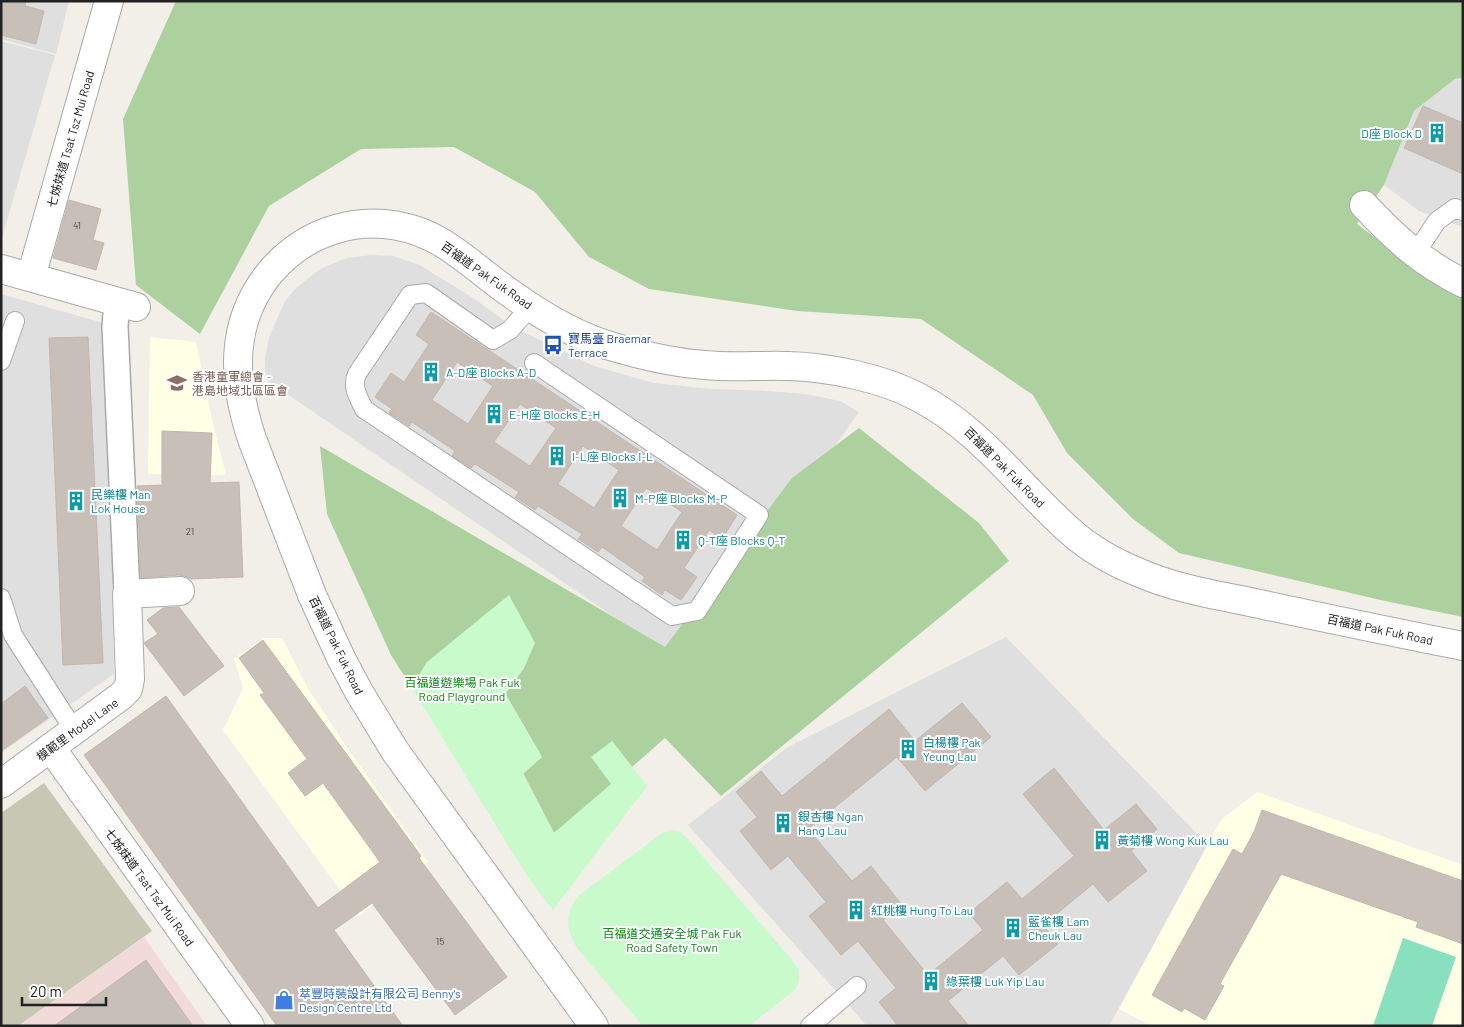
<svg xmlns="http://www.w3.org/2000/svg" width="1464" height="1027" viewBox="0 0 1464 1027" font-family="Barlow,'Noto Sans TC',sans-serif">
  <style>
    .residential { fill: #e0dfdf }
    .commercial { fill: #f2dad9 }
    .education { fill: #ffffe5 }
    .construction { fill: #c7c7b4 }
    .forest { fill: #add19e }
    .park { fill: #c8facc }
    .pitch { fill: #88e0be }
    .building { fill: #c7bfb8; stroke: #c4b6ab; fill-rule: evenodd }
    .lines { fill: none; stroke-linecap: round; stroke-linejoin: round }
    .service-casing { stroke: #a9a9a9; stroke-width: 20 }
    .pedestrian-casing { stroke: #a9a9a9; stroke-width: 28 }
    .minor-casing { stroke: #a9a9a9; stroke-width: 30 }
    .tertiary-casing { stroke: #a9a9a9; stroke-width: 30 }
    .service { stroke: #fff; stroke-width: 18 }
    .pedestrian { stroke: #fff; stroke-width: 25 }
    .minor { stroke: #fff; stroke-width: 28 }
    .tertiary { stroke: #fff; stroke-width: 28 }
    .labels { text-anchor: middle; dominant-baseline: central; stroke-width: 4; stroke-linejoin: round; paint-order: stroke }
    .number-label { font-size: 10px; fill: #4b4948 }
    .culture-label { font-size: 12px; fill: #0d838f; stroke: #fff; text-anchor: start }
    .street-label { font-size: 12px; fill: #222; stroke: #fff }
    .transit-label { font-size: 12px; fill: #164399; stroke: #fff; text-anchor: start }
    .education-label { font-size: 12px; fill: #785e54; stroke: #fff; text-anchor: start }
    .park-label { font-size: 12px; fill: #0c8416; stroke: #fff }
    .shop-label { font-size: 12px; fill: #366cbe; stroke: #fff; text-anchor: start }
  </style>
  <rect width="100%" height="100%" fill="#f2efe9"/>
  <path class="residential" d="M1,1H69L56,54L1,39Z
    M1,41L55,55L1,241Z
    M1455,79L1463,80V227L1419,211L1384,185L1414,111Z
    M372,255L393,256L420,265L476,300L513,327L594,366L654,383L712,389L768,391L806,394L840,401L859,412L682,663L265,379V358L269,337L285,301L295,289L320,269L334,263L347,258Z
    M1,294L128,330L141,581L112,584L114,674L1,753Z
    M1006,637L1208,845L1109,1026H867L688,825L788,747Z"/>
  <path class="commercial" d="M144,937L207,1026H19Z"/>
  <path class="education" d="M150,337L196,342L213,424L226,475L148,474Z
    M264,638H282L309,690L348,749L428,862L359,916L223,730L243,688L234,659Z
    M1257,792L1463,865V1026H1151L1119,1009L1221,820Z"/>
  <path class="construction" d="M44,783L152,931L18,1026H1V813Z"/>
  <path class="forest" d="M176,1H1463V78L1455,79L1414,111L1384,185L1357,224L1398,255L1463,290V617L1385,601L1179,553L1133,519L1067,453L1033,395L921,319L797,311L649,289L589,257L535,192L454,147L361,149L269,206L200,334L136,285L123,119Z
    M859,428L979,523L1009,561L721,796L665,738L632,767L612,741V784L554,833L523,773L542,757L505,693L524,668L427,662L412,688L391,655L327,514L320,446L665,647L792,478Z"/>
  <path class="park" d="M509,595L535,643L524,668L505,694L542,757L523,774L554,833L611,784L591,757L612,741L647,786L553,910L532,883L517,860L412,688L427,662Z
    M670,830L679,831L686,837L793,961L799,970V981L795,990L749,1026H643L577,948C565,927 565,915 578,896L661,834Z"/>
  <path class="pitch" d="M1403,938L1456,957L1432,1026H1373Z"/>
  <path class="building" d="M1,1H26L25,6L44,11L36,44L1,35Z
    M1423,106L1463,123V174L1404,148Z
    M69,200L101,209L93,240L104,243L96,270L53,258Z
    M431,312L737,515L722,539L709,530L684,568L697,577L681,600L665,590L662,595L642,581L645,577L602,547L598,552L578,539L582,534L538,506L535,510L515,497L519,492L475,464L471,468L452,456L455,451L412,422L409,426L389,413L392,409L375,397L391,373L404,382L429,344L416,335ZM457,362L493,386L468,424L432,400ZM520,404L556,428L530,466L494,442ZM583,446L619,470L594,508L558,484ZM646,488L682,512L657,550L621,526Z
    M88,337L103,663L63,665L49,338Z
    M162,431L212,433L210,483L239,482L243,577L190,579L187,577L179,575L141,578L137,486L162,485Z
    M179,607L224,666L184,696L144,643L158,634L147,620L163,608Z
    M263,640L421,856L419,858L507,977L455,1015L372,903L334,930L403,1026H277L84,755L166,696L318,908L380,862L323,783L305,796L288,773L307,759L260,695L264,693L239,658Z
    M25,686L48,718L1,751V704Z
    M962,703L991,737L925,791L897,757L808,829L852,881L871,866L902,905L883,920L928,975L983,930L969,913L1007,882L1022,899L1074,856L1023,794L1054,768L1104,830L1136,804L1157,829L1131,851L1147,871L1108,902L1093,884L1043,925L1058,944L1019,975L1003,956L948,1001L969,1026H898L879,1002L896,988L858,941L841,955L809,916L826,902L788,856L771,870L740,831L757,817L736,792L761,771L782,796L889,709L915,741Z
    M1262,810L1463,881V944L1416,927L1418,922L1281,874L1220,984L1224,986L1205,1020L1184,1008L1182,1012L1152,995L1233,849L1242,854L1254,832Z
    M146,960L193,1026H54Z"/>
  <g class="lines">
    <defs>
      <path id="service" d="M1415,254L1437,221L1455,208L1463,211
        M530,307L510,330L493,340L426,293L410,295L357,374C351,387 359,398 364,409L672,616L697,611L759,515L534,363
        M1,361L15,321
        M1,598L13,635L74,730
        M810,1026L857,986"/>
      <path id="pedestrian" d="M117,302L115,326L127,594"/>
      <path id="minor" d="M1364,205C1396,239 1421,262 1463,283
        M1,269L136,307
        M31,277L109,1
        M51,748L250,1026
        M1,784L121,696L128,689L130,679L127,594L180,591"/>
      <path id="tertiary" d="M594,1026L395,751L359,692L341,658L312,595L252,439C233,382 229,325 268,275C286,253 309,237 336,229C375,217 417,225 450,248C471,262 490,279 510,293C542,316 579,338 617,348C645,356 675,363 705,365C732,368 760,365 788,366C829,367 882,378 918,397C980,429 1019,486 1070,531C1090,549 1115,563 1140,573C1179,590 1223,596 1264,605C1330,619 1396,633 1463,646"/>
    </defs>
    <use href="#service" class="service-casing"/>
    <use href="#pedestrian" class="pedestrian-casing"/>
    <use href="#minor" class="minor-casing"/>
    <use href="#tertiary" class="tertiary-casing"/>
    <use href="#service" class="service"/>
    <use href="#pedestrian" class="pedestrian"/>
    <use href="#minor" class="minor"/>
    <use href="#tertiary" class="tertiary"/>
  </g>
  <defs>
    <symbol id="building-bare" viewBox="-9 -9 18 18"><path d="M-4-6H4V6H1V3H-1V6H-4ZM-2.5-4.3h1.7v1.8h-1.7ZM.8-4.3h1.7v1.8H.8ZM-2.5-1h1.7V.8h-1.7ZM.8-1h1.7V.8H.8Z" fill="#0f9aa8" stroke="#fff" stroke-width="2.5" paint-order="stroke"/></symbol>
    <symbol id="bus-bare" viewBox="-9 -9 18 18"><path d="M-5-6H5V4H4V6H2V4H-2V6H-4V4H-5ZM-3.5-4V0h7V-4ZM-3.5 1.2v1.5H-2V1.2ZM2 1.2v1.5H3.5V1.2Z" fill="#1a4fb4" stroke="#fff" stroke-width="2.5" paint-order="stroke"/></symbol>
    <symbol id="school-bare" viewBox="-9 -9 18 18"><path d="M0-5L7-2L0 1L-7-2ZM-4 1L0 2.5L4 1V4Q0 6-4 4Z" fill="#8d6e63" stroke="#fff" stroke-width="2.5" paint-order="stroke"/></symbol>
    <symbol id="shop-bare" viewBox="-9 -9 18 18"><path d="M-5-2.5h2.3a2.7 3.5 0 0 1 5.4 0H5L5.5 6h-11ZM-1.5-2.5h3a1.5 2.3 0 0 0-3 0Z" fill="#3f7fe0" stroke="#fff" stroke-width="2.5" paint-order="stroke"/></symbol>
  </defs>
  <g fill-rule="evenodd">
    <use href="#building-bare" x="1423" y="119" width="28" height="28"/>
    <use href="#bus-bare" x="539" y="331" width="28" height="28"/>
    <use href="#building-bare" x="417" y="358" width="28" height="28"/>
    <use href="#school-bare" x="163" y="369" width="28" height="28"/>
    <use href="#building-bare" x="480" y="400" width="28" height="28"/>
    <use href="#building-bare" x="543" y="442" width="28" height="28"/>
    <use href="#building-bare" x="606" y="484" width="28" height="28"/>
    <use href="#building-bare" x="62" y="487" width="28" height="28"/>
    <use href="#building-bare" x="669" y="526" width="28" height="28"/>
    <use href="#building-bare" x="894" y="735" width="28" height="28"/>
    <use href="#building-bare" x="769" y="809" width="28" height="28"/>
    <use href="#building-bare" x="1088" y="826" width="28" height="28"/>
    <use href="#building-bare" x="842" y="896" width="28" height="28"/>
    <use href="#building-bare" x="999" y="914" width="28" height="28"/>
    <use href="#building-bare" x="917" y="967" width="28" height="28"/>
    <use href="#shop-bare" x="270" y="986" width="28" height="28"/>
  </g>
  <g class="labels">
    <g class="number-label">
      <text x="77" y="225">41</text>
      <text x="190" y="531">21</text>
      <text x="440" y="941">15</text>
    </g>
    <g class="culture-label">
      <text x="1422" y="133" text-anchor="end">D座 Block D</text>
      <text x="446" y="372">A-D座 Blocks A-D</text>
      <text x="509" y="414">E-H座 Blocks E-H</text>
      <text x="572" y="456">I-L座 Blocks I-L</text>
      <text x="91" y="494">民樂樓 Man<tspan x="91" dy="14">Lok House</tspan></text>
      <text x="635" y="498">M-P座 Blocks M-P</text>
      <text x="698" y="540">Q-T座 Blocks Q-T</text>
      <text x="923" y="742">白楊樓 Pak<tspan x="923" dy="14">Yeung Lau</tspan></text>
      <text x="798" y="816">銀杏樓 Ngan<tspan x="798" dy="14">Hang Lau</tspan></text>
      <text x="1117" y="840">黃菊樓 Wong Kuk Lau</text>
      <text x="871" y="910">紅桃樓 Hung To Lau</text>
      <text x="1028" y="921">藍雀樓 Lam<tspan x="1028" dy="14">Cheuk Lau</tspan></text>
      <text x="946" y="981">綠葉樓 Luk Yip Lau</text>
    </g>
    <g class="street-label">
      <text transform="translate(70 139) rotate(-74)">七姊妹道 Tsat Tsz Mui Road</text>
      <text transform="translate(487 275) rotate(35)">百福道 Pak Fuk Road</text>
      <text transform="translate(1005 467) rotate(45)">百福道 Pak Fuk Road</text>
      <text transform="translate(1380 629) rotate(12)">百福道 Pak Fuk Road</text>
      <text transform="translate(337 645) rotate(64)">百福道 Pak Fuk Road</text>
      <text transform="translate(77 729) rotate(-36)">模範里 Model Lane</text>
      <text transform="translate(150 887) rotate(54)">七姊妹道 Tsat Tsz Mui Road</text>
    </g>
    <g class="transit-label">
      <text x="568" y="338">寶馬臺 Braemar<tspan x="568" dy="14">Terrace</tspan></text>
    </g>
    <g class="education-label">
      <text x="192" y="376">香港童軍總會 -<tspan x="192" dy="14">港島地域北區區會</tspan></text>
    </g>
    <g class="park-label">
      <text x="462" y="682">百福道遊樂場 Pak Fuk<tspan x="462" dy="14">Road Playground</tspan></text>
      <text x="672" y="933">百福道交通安全城 Pak Fuk<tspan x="672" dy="14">Road Safety Town</tspan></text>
    </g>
    <g class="shop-label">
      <text x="299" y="993">萃豐時裝設計有限公司 Benny's<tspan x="299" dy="14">Design Centre Ltd</tspan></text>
    </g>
  </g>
  <rect width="1464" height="1027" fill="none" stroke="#222222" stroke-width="5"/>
  <path d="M22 997v8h84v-8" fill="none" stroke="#222222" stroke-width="2.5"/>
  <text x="30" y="997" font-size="15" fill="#222222" stroke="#ffffff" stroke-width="4" paint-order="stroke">20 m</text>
</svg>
